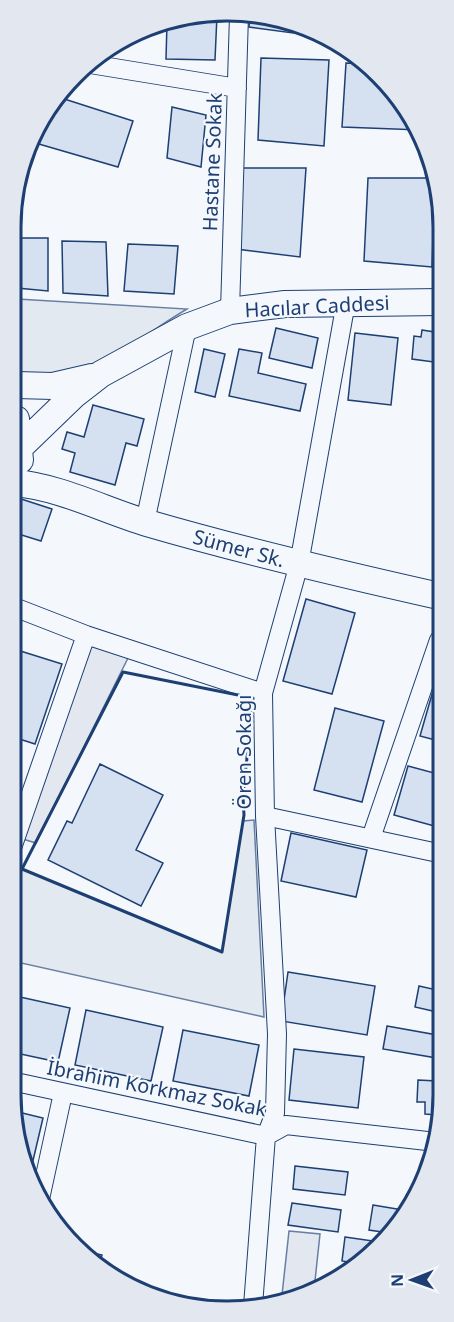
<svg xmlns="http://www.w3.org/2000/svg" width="454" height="1322" viewBox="0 0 454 1322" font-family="'Noto Sans',sans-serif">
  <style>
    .green { fill: #e3e9f0; stroke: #687fa3; stroke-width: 1.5 }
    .parking { fill: #e3e8f0; stroke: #687fa3; stroke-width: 1.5 }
    .building { fill: #d5e0f0; stroke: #1d3f73; stroke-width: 1.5 }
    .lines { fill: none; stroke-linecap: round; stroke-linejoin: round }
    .street-casing { stroke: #1d3f73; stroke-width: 20 }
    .secondary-casing { stroke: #1d3f73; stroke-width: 28 }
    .street { stroke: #f4f7fb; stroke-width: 18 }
    .secondary { stroke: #f4f7fb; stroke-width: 26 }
    .wall { stroke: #1d3f73; stroke-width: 3 }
    .labels { text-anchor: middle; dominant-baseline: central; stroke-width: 4.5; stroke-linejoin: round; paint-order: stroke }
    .street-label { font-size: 20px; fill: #1d3f73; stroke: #f4f7fb }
    .rim { fill: none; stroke: #1d3f73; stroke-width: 3 }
  </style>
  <rect width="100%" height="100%" fill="#f4f7fb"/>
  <path class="green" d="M17,299L187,309C153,329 111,362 72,372C55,376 34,373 16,372Z
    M254,820L264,1017L12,961V917L22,869L222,952L243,821Z"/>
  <path class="parking" d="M86,635L132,650L36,843L16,837Z
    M289,1231L320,1234L314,1290L281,1304Z"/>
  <path class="building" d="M193,14L217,15L215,60L166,59L167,23Z
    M250,16L283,18L293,22V33L249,27Z
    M261,58L329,60L324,146L258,140Z
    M346,63L365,64L390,84L420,130L342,127Z
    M55,96L133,121L118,167L32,142Z
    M172,107L206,115L201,167L167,158Z
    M237,168H306L300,257L236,249Z
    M368,178H435L432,267L364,261Z
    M17,238H48V291L17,288Z
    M62,241L106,242L108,296L63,293Z
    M128,244L178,246L174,294L124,291Z
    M276,328L318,338L312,368L269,358Z
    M422,330L441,333V363L412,359L414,336L421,337Z
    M355,333L398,338L391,405L348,400Z
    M204,349L225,354L215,397L195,392Z
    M239,349L262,353L258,373L306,384L300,411L229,396Z
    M93,405L144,419L137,446L126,443L115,485L70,472L75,453L62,449L67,432L84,437Z
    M15,497L52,509L41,541L15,533Z
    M306,599L355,613L332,694L283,681Z
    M14,649L62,664L35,744L13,737Z
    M439,670V741L420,736Z
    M335,708L384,721L362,802L314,790Z
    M100,764L163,795L136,850L163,863L141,906L48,860L67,821L72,823Z
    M408,766L438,774V827L394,815Z
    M291,833L367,850L356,897L281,881Z
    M288,972L375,986L367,1035L281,1021Z
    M419,986L437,990V1012L415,1007Z
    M11,995L70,1008L58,1062L11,1052Z
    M86,1010L163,1027L151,1081L75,1065Z
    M387,1026L437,1035V1058L383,1049Z
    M183,1030L259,1045L249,1096L173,1081Z
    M294,1049L364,1057L358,1108L289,1100Z
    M418,1080L437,1081L436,1115L425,1114V1102H417Z
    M14,1111L43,1118L31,1169L25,1167Z
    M295,1166L348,1172L345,1195L293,1189Z
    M292,1203L341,1210L338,1232L288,1225Z
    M373,1205L409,1211L389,1233L369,1230Z
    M345,1237L380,1242L359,1264L342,1261Z
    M80,1250L102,1255L99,1265Z"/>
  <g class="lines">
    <defs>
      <path id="street" d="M90,64L237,88
        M230,311L239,15
        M145,522L187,327
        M14,607L86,635L263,693
        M265,816L438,853
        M371,838L439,640
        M12,848L86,635
        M11,1081L266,1136L286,1125L436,1142
        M40,1199L63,1093
        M253,1306L266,1136L275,1113L277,1034L265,816L263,693L299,564L346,302"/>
      <path id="secondary" d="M16,385L53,386L92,377
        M16,419L20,460
        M16,451L74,395L101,374L187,327L230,311L285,304L441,302
        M15,483C60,487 104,510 147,523C243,551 341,574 439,596"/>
    </defs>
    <use href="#street" class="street-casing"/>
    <use href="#secondary" class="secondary-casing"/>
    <use href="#street" class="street"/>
    <use href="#secondary" class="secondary"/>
    <path class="wall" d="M123,672L253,698L243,797L244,815L222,952L22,869Z"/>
  </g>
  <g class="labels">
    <g class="street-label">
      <text transform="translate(212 162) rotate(-88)">Hastane Sokak</text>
      <text transform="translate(317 306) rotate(-3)">Hacılar Caddesi</text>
      <text transform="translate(239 548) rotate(15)">Sümer Sk.</text>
      <text transform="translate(243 752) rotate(-90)">Ören Sokağı</text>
      <text transform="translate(157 1088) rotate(11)">İbrahim Korkmaz Sokak</text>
    </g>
  </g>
  <path d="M0 0H454V1322H0ZM227 21H227A206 206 0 0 1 433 227V1095A206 206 0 0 1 227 1301H227A206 206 0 0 1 21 1095V227A206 206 0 0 1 227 21Z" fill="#e3e8f0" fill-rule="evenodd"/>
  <path class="rim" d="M227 21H227A206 206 0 0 1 433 227V1095A206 206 0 0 1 227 1301H227A206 206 0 0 1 21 1095V227A206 206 0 0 1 227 21Z"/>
  <g transform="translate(412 1280) rotate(269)" stroke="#f4f7fb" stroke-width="4.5" paint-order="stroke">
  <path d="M0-4.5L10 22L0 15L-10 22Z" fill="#1d3f73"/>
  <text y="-9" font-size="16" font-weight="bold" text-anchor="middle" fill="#1d3f73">N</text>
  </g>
</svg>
